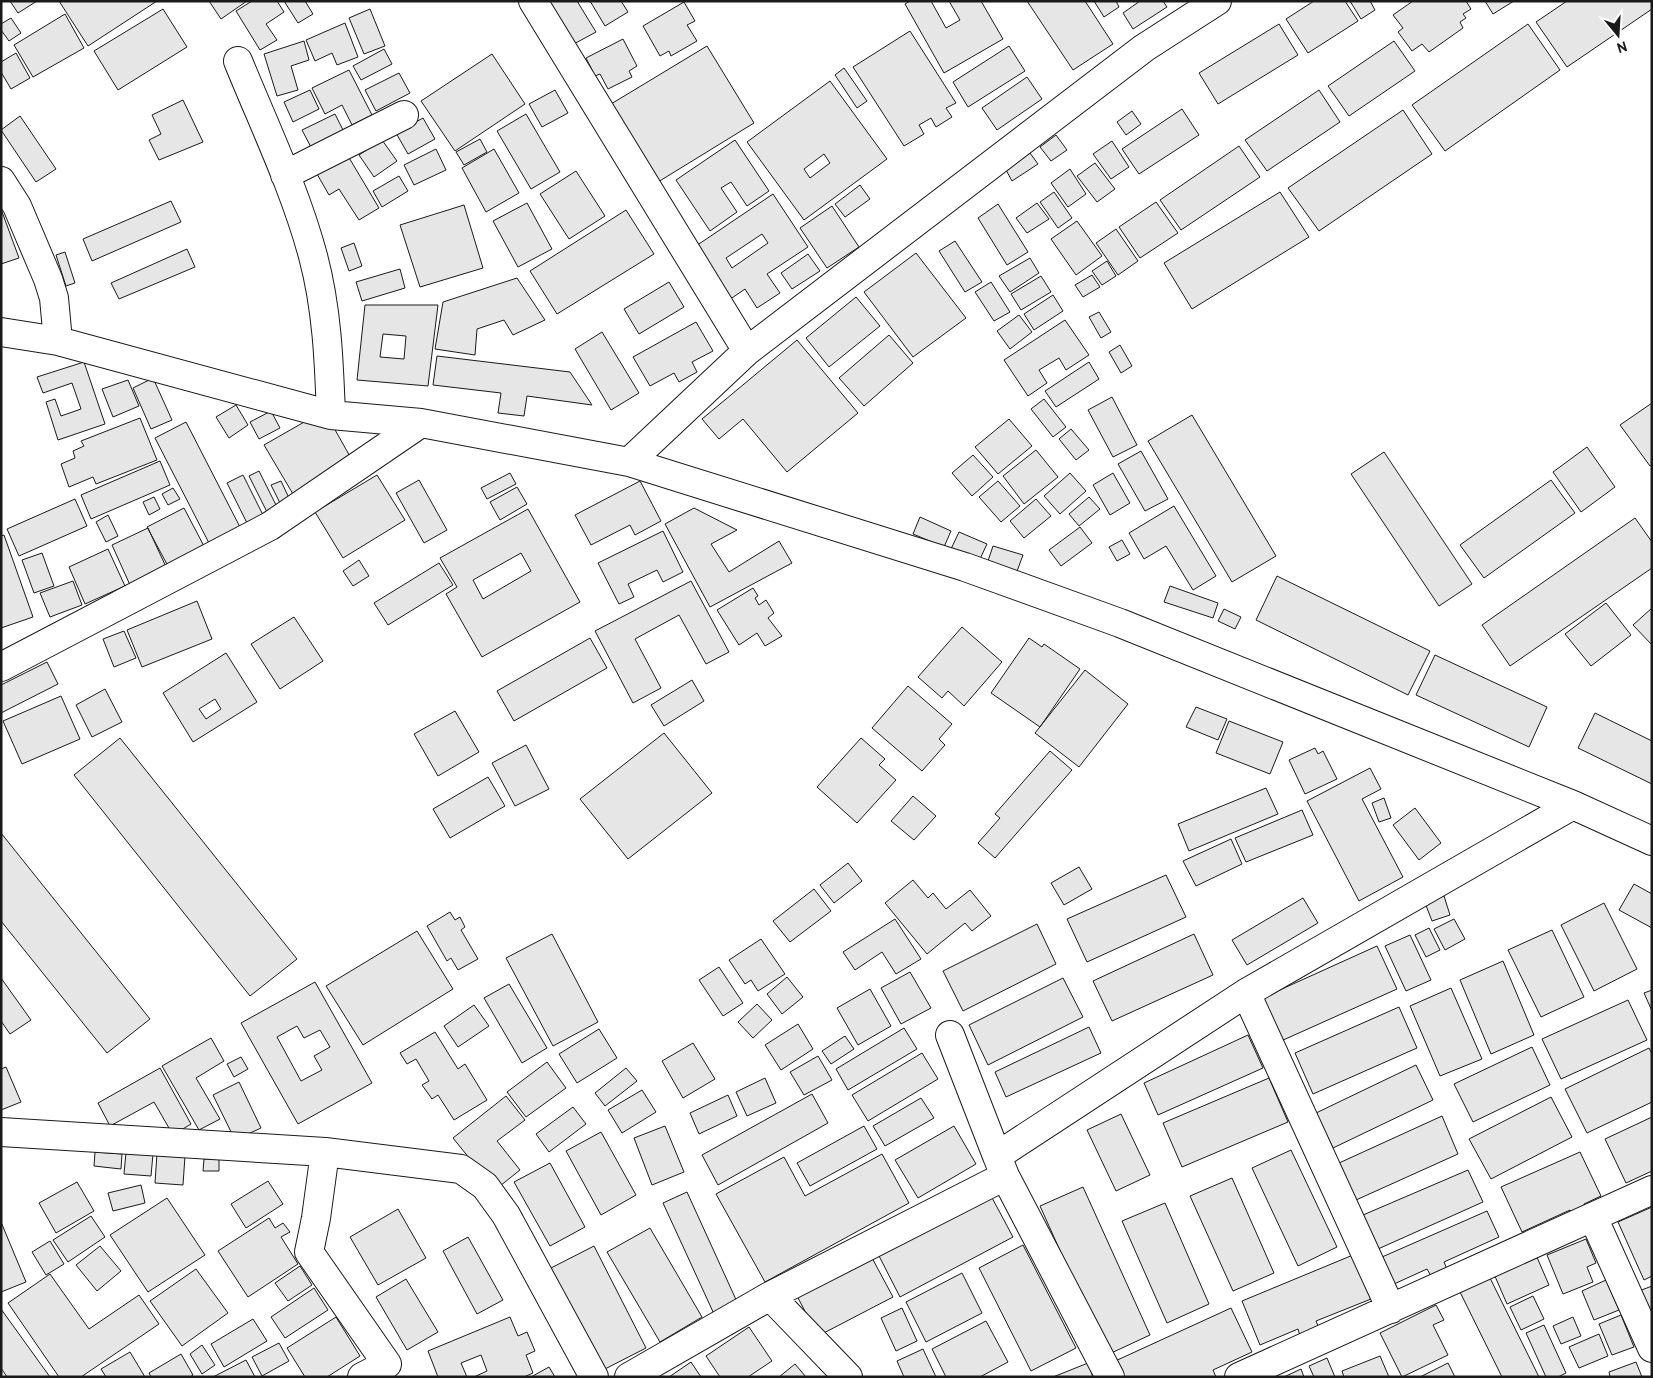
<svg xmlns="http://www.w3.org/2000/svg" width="1653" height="1378" viewBox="0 0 1653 1378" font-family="Overpass,sans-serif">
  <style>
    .building { fill: #e6e6e6; stroke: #1a1a1a; fill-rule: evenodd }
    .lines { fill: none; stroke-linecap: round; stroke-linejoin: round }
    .minor-casing { stroke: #1a1a1a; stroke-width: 30 }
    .minor { stroke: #fff; stroke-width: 28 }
  </style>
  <rect width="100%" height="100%" fill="#fff"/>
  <path class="building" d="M10,1H37L18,13Z
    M59,1H157L88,46Z
    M209,1H247L221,19Z
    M252,1H277L284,12L266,24L277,40L260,50L236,11Z
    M284,1H305L313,14L298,23Z
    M546,1H577L596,32L572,45Z
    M590,1H621L628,12L605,26Z
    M910,1H931L946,28L960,20L949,1H981L1003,39L944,73L905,4Z
    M1027,1H1085L1113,44L1073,70Z
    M1094,1H1116L1119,7L1104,17Z
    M1163,1L1167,7L1133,29L1123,13L1140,1Z
    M1314,1H1345L1358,21L1308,53L1286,19Z
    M1350,1H1370L1375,10L1361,19Z
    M1413,1H1466L1471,9L1463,14L1466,18L1460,22L1463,28L1429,52L1422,44L1412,51L1398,32L1403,28L1393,15Z
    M1485,1H1514L1493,14Z
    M1567,1H1652V9L1567,67L1536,22Z
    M684,2L695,21L687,25L697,41L671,56L669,51L660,56L643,26Z
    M163,9L187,47L118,90L94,51Z
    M370,9L385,46L364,54L349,18Z
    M65,14L84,48L33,77L14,45Z
    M11,18L21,33L9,41L1,30V24Z
    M345,23L358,57L337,65L332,53L315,61L306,40Z
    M1279,24L1298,55L1218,104L1199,73Z
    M1528,24L1560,70L1445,151L1412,105Z
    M910,31L956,103L946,108L952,117L936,127L931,118L919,125L924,134L904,146L853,67Z
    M623,39L637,66L629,71L632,77L608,89L600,74L595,76L586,58Z
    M304,41L309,60L291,66L298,90L277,96L264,54Z
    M1394,41L1415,71L1349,116L1328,86Z
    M707,46L754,123L658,182L611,104Z
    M1009,46L1025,71L968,107L953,82Z
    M384,49L392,64L361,80L353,66Z
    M16,53L30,78L11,89L1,72V62Z
    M492,54L525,104L455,151L421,101Z
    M844,68L867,101L857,108L835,75Z
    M349,70L372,115L352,125L342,105L325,114L312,88Z
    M399,73L410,93L376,111L365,90Z
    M1027,77L1042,99L997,130L982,108Z
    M830,81L887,159L804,220L747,142ZM824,154L830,163L810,178L804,169Z
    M310,90L319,109L293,122L284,102Z
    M555,90L568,113L542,127L529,104Z
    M1319,90L1340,122L1267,171L1245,140Z
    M183,100L203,142L159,160L149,140L161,134L152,115Z
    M1182,109L1199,135L1139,174L1122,149Z
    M1403,110L1432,154L1319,231L1288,188Z
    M1132,111L1141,124L1126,135L1117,122Z
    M335,114L345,134L313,151L302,130Z
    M526,114L560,172L531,189L497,131Z
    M20,116L56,169L36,182L1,130Z
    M423,118L435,139L408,154L396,133Z
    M1056,135L1067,150L1051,161L1040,147Z
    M480,139L487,152L464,165L456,152Z
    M382,140L397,161L374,177L359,155Z
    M735,140L769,191L747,206L731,182L721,188L737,212L710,231L676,180Z
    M1112,141L1129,167L1111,179L1093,154Z
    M1239,146L1260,177L1181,230L1160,200Z
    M436,149L446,170L414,185L404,165Z
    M494,149L519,193L486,212L462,168Z
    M1030,153L1038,164L1012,181L1006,170Z
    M348,156L379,208L359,220L339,189L329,195L317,174Z
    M1095,163L1115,189L1097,202L1077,176Z
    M1070,169L1086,194L1068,207L1051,183Z
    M576,171L605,216L569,239L540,194Z
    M399,176L408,191L382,207L373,191Z
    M860,185L870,199L845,217L835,204Z
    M1054,192L1072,218L1058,228L1040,202Z
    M1280,192L1309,237L1192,309L1164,263Z
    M773,194L808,247L767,274L780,293L757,308L745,289L729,300L693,248ZM762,234L768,243L732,268L726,258Z
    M171,201L181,222L92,261L83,239Z
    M1156,202L1178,233L1140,258L1119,227Z
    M527,203L552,249L518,267L493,221Z
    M1037,203L1049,219L1027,233L1016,218Z
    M998,204L1028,252L1007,265L978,218Z
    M464,205L483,268L420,287L400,225Z
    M832,206L859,247L827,268L800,228Z
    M1,209L19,258L1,264Z
    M626,210L654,254L557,314L530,271Z
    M1077,221L1102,256L1076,275L1051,239Z
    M1116,229L1138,261L1118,275L1096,243Z
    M955,241L982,282L965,292L939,251Z
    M354,243L362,266L349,271L341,248Z
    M187,249L195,267L119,299L111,283Z
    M65,252L75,283L66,286L56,255Z
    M916,253L966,318L913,357L864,292Z
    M808,254L820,271L792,289L781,273Z
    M1030,258L1039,273L1010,292L999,276Z
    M1107,261L1116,276L1102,285L1092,271Z
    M400,269L405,288L362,301L356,282Z
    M1092,275L1100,287L1083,297L1075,285Z
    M1041,276L1051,292L1021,310L1011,294Z
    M517,278L545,320L513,335L504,320L477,329L475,355L435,349L443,302Z
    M669,282L684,307L639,334L624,309Z
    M991,282L1010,312L994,321L975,292Z
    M1053,295L1063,311L1034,330L1024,314Z
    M856,297L880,326L829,367L806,338Z
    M365,305H438L428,386L357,380ZM383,334L406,336L404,359L380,357Z
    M1099,312L1111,332L1101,338L1089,317Z
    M1019,315L1032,332L1010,349L997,331Z
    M1065,320L1089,355L1066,370L1059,358L1039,370L1047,383L1028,396L1004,360Z
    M696,322L713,351L692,362L697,372L679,382L674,373L650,386L633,357Z
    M602,332L639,393L611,410L575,349Z
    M889,335L913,363L864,406L839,378Z
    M797,340L858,413L787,472L743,419L719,439L702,419Z
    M1120,345L1132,366L1121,373L1109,352Z
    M437,356L570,372L592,405L527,396L524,416L498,413L501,393L433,385Z
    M84,362L105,424L58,440L46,402L55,399L61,416L81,409L72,383L43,393L37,377Z
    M1089,362L1099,379L1056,407L1045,391Z
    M153,378L172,420L151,429L133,388Z
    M128,380L139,406L113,417L102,389Z
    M1112,397L1137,445L1113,457L1088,410Z
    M1044,399L1066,427L1053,437L1031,409Z
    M1652,403V465L1650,466L1620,425Z
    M236,405L248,425L229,438L216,417Z
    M271,411L280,428L259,439L250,422Z
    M1192,415L1276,556L1232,582L1148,441Z
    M313,417L329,419L352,460L293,494L264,445Z
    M140,418L157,460L96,484L93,477L69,487L61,464L75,458L73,451L84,446L81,441Z
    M1009,419L1032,446L998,474L975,447Z
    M186,422L241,529L210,545L155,438Z
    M1071,429L1089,450L1076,460L1059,439Z
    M1587,447L1615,487L1581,512L1553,472Z
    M1036,450L1058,477L1024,504L1003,476Z
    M1141,451L1168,499L1145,511L1118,464Z
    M1384,452L1472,584L1439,606L1351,474Z
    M973,455L993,477L972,496L952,473Z
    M160,461L170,485L91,519L81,495Z
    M259,471L277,507L267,512L249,476Z
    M510,473L516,484L487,499L481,488Z
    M1070,473L1086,491L1060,514L1044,496Z
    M1113,473L1130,503L1110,515L1093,485Z
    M243,475L263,515L247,523L227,483Z
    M377,475L405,520L343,558L315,512Z
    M419,480L447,530L424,543L396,493Z
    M1551,480L1575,513L1484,578L1460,545Z
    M281,481L289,498L280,503L271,485Z
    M640,481L661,521L635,535L630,525L591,545L575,515Z
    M998,481L1020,506L1001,522L979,497Z
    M517,487L527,504L500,520L490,502Z
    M173,488L180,499L168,505L162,494Z
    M154,497L160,509L149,515L143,502Z
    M1089,497L1100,509L1079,526L1069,514Z
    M75,499L87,526L19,556L7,529Z
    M1036,499L1051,516L1024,538L1010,521Z
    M1174,506L1216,576L1193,590L1166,546L1144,559L1129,533Z
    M184,508L206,550L169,568L147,527Z
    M694,508L737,530L711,544L729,572L779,541L792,563L710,607L665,524Z
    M528,509L580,602L482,657L446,594L457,587L440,558ZM521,553L531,571L483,599L473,580Z
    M108,515L118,536L106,542L96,522Z
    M920,517L951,531L944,547L913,534Z
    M1635,518L1652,542V568L1510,666L1482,625Z
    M1080,527L1092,543L1061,566L1049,550Z
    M148,528L167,569L130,585L112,545Z
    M663,531L683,572L663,582L657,570L628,584L634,597L619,604L598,563Z
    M959,532L987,544L979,561L951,549Z
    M4,535L33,617L1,628V536Z
    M1122,540L1130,554L1117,561L1109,547Z
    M993,546L1023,555L1016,574L987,564Z
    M108,549L125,586L85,604L69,567Z
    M42,553L54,586L34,593L22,560Z
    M359,560L369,576L353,586L343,571Z
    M439,563L453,585L388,625L374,603Z
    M1277,576L1430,651L1408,695L1256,620Z
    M73,581L82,605L50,617L40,593Z
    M691,581L729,652L706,664L679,615L635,639L661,688L633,703L595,631Z
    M1170,586L1218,603L1213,618L1164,602Z
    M753,588L758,596L755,598L759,605L766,600L774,613L768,618L782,636L765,646L757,633L739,645L717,610Z
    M197,601L212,639L142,667L127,630Z
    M1606,603L1631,635L1591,666L1565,634Z
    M1652,608V645L1633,625Z
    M1224,609L1241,617L1235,629L1218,621Z
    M294,617L323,661L280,689L251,644Z
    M962,627L1002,662L964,706L948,691L942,698L918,677Z
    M124,631L136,658L114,667L103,639Z
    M590,638L607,668L514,721L497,691Z
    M1029,638L1042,647L1044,644L1080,669L1040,727L991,693Z
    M226,653L257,702L193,742L163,693ZM215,699L221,709L206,719L199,709Z
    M1435,655L1547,707L1529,747L1416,695Z
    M47,662L58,684L1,713V685Z
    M1085,670L1128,704L1079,767L1035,733Z
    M692,680L704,701L664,726L651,705Z
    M908,686L952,724L939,739L945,745L922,771L872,728Z
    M105,689L122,722L92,737L76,705Z
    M61,696L80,739L22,764L3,721Z
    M1196,707L1227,719L1218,740L1186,727Z
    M455,711L479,752L438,776L414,734Z
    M1595,713L1652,741V784L1578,748Z
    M1229,721L1283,742L1270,774L1216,753Z
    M664,733L712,793L628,859L580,799Z
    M120,738L297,959L250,996L74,775Z
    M861,738L885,759L879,765L896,780L857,823L817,787Z
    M526,745L549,789L515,806L492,763Z
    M1315,748L1318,754L1323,751L1337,779L1305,794L1289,760Z
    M1050,751L1072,770L995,858L978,843L1000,818L995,814Z
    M1370,768L1381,789L1362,799L1403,877L1359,901L1307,801Z
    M488,777L505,806L450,838L433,809Z
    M1266,788L1278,814L1189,851L1178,824Z
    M913,796L936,816L914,840L891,821Z
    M1384,798L1391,818L1379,822L1372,803Z
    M1415,808L1441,843L1419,860L1393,825Z
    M1302,810L1313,835L1246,862L1235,838Z
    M1,833L150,1019L107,1053L1,921Z
    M1231,839L1242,864L1196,886L1183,861Z
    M848,863L862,881L834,903L820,885Z
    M1079,867L1092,889L1064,905L1051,883Z
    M1166,875L1186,917L1087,962L1067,919Z
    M913,880L928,898L933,893L946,909L970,890L991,916L972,931L965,923L927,954L885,903Z
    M1634,884L1652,894V928L1619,910Z
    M814,889L831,911L790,942L773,921Z
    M1444,896L1450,915L1432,921L1425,903Z
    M1303,898L1318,923L1247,965L1232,940Z
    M1604,903L1637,969L1594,991L1561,925Z
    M450,912L455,920L460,917L465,927L461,930L478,959L458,970L451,958L447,961L427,926Z
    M895,919L921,959L896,974L882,952L855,970L843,952Z
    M1454,919L1465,939L1445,950L1434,929Z
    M1037,924L1056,964L963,1011L943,971Z
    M1429,928L1440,950L1426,957L1415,935Z
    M1552,930L1584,997L1541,1017L1508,950Z
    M417,931L453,989L363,1045L326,986Z
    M552,934L598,1022L553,1046L506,958Z
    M1194,934L1213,975L1112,1021L1093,981Z
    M1410,935L1431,980L1406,991L1385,946Z
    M761,939L785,974L758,991L751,980L745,984L729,960Z
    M1377,946L1397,989L1281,1041L1262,998Z
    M1503,961L1534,1035L1491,1054L1460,980Z
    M719,967L743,1003L723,1016L699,980Z
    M910,972L931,1008L901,1024L881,988Z
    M787,977L803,997L782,1014L767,994Z
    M1,978L31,1020L10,1034L1,1021Z
    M1063,978L1083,1017L988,1065L969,1025Z
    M315,982L372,1083L298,1124L241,1023ZM297,1026L304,1038L320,1030L330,1047L314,1056L322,1070L301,1081L277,1037Z
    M509,984L547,1048L522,1063L484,998Z
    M1451,988L1482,1059L1440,1076L1410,1006Z
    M870,989L891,1026L858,1045L837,1008Z
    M1652,990V1011L1644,993Z
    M1628,1000L1647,1040L1561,1079L1542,1039Z
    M757,1004L772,1020L753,1038L738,1022Z
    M474,1005L489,1026L458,1047L444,1026Z
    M1399,1007L1417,1048L1313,1094L1295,1053Z
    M798,1024L813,1049L781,1070L765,1045Z
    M1089,1027L1101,1053L1006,1097L995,1072Z
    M904,1028L917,1049L848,1090L836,1069Z
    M599,1029L617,1058L577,1083L559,1054Z
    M435,1032L458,1069L465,1064L487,1100L454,1120L438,1095L432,1099L422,1085L429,1081L416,1059L407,1064L400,1053Z
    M1248,1035L1263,1068L1158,1115L1144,1083Z
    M845,1036L854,1049L831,1064L822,1051Z
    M211,1038L224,1061L196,1078L220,1119L199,1130L162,1066Z
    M693,1043L715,1079L683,1098L662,1061Z
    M1532,1047L1550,1085L1473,1122L1454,1084Z
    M1649,1048L1652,1054V1102L1587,1133L1565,1089Z
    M922,1053L938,1079L868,1121L852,1095Z
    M818,1056L832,1080L804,1095L790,1072Z
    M241,1057L248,1069L234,1077L227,1064Z
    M547,1062L566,1088L526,1117L507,1092Z
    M1416,1065L1433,1100L1333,1148L1316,1113Z
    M6,1067L21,1102L1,1110V1069Z
    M160,1068L191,1124L173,1135L154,1102L110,1126L98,1103Z
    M626,1068L637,1081L605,1106L595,1093Z
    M765,1078L776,1103L747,1116L736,1092Z
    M1269,1078L1288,1122L1182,1167L1163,1123Z
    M239,1082L261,1128L235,1140L213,1095Z
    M642,1090L656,1112L622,1133L608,1110Z
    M812,1094L828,1123L718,1185L702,1155Z
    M728,1095L737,1116L699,1134L690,1113Z
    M506,1096L525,1120L497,1141L520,1170L495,1190L453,1138Z
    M1551,1097L1572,1137L1491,1179L1469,1139Z
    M921,1098L934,1118L885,1146L873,1126Z
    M573,1107L586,1124L549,1152L536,1134Z
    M1121,1114L1150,1175L1116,1191L1087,1130Z
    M1442,1116L1458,1154L1356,1200L1339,1163Z
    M1652,1117V1171L1626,1183L1605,1139Z
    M665,1126L684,1172L652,1185L634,1138Z
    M864,1126L877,1149L810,1186L797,1163Z
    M954,1126L976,1164L918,1198L895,1160Z
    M601,1132L636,1195L601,1215L566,1151Z
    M1291,1150L1337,1247L1298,1266L1252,1168Z
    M95,1152L122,1154L121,1169L94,1166Z
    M126,1152L153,1154L151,1176L124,1174Z
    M1580,1152L1601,1196L1584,1204L1586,1210L1573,1217L1570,1210L1522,1232L1501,1187Z
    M157,1153L185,1156L183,1185L155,1183Z
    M882,1154L909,1203L765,1282L716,1194L784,1157L805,1196Z
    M204,1159H219V1171H203Z
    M550,1163L585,1227L550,1246L514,1182Z
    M1468,1170L1483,1202L1378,1249L1363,1215Z
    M1232,1178L1274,1273L1233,1291L1190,1196Z
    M268,1181L283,1204L246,1228L231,1204Z
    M77,1182L94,1211L56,1233L39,1203Z
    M141,1185L145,1203L113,1211L108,1193Z
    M1083,1187L1150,1335L1107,1355L1040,1206Z
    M687,1192L738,1304L714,1314L663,1203Z
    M990,1194L1013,1237L900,1297L878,1254Z
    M167,1198L205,1255L148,1292L110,1235Z
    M1165,1203L1209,1304L1167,1323L1122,1221Z
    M1652,1207V1276L1644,1280L1618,1222Z
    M398,1209L426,1258L378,1285L350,1237Z
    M1487,1211L1499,1237L1444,1262L1447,1269L1431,1276L1427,1269L1394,1284L1382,1257Z
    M91,1216L105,1237L68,1262L53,1240Z
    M269,1218L275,1228L283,1223L290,1232L281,1237L298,1264L248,1297L218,1251Z
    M1,1222L26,1282L1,1292Z
    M650,1228L702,1317L660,1342L607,1252Z
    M468,1237L503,1300L477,1314L443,1251Z
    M1586,1239L1596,1263L1587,1267L1593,1282L1563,1294L1547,1255Z
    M50,1241L64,1264L46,1275L32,1252Z
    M1023,1245L1076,1348L1031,1371L979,1268Z
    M100,1246L121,1271L97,1291L76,1265Z
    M594,1246L646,1348L603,1370L551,1268Z
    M1353,1255L1371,1299L1316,1321L1319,1328L1300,1336L1298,1329L1260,1345L1242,1301Z
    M1536,1255L1549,1285L1507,1304L1494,1274Z
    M871,1256L893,1297L818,1336L797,1296Z
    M300,1266L312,1285L288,1301L275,1283Z
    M196,1269L228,1313L182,1346L150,1301Z
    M962,1273L982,1313L926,1342L906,1302Z
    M50,1274L89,1329L139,1295L159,1324L81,1377H59L8,1303Z
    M1489,1276L1539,1377H1502L1459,1290Z
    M406,1279L438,1332L407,1350L376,1297Z
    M1606,1280L1619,1310L1594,1320L1582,1291Z
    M1652,1286V1319L1639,1291Z
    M314,1288L328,1310L285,1338L271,1317Z
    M1533,1296L1544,1319L1521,1330L1510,1307Z
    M1436,1305L1444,1320L1433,1325L1448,1355L1402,1377L1380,1333Z
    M902,1308L917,1341L896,1351L881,1318Z
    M1231,1308L1252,1352L1213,1370L1216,1377H1120L1113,1362Z
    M1,1309L50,1377H7L1,1368Z
    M1621,1315L1634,1347L1612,1355L1599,1324Z
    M336,1317L360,1356L327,1377H305L287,1348Z
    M510,1317L518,1336L527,1332L535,1351L526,1355L533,1373L524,1377H474L487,1371L481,1355L461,1363L467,1377H438L428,1351Z
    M1573,1317L1581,1336L1561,1344L1553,1326Z
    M253,1319L267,1341L224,1367L211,1344Z
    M986,1321L1008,1362L980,1377H946L932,1349Z
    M1544,1325L1566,1373L1558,1377H1546L1526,1333Z
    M749,1327L772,1361L748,1377H720L706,1356Z
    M1599,1334L1608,1356L1579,1368L1569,1347Z
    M279,1343L289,1361L262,1376L252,1357Z
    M202,1345L215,1365L202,1374L190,1354Z
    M923,1349L936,1377H904L897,1361Z
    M130,1352L145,1377H106L101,1369Z
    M181,1354L193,1375L190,1377H151L149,1373Z
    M1380,1356L1389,1377H1344L1342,1371Z
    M1327,1358L1335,1377H1314L1309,1366Z
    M246,1360L255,1377H213Z
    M691,1362L701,1377H669Z
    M1636,1362L1642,1377H1610L1609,1372Z
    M1088,1363L1093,1377H1053Z
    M1448,1363L1455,1377H1420Z
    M795,1364L806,1377H779Z
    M549,1367L555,1377H531Z
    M1301,1369L1304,1377H1284Z"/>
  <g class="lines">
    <defs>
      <path id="minor" d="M533,1L747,351
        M238,61C264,125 295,189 313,256C327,308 329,361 331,415
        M285,175L404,115
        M1,181L17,206L48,279L54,298L58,341
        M1,332L58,341L331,415L421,423L629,462L965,567L1120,623L1573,805L1652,841
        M629,462L747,351L1144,48L1217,1
        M1,667L270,526L421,423
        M1246,993L1391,1309
        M950,1035L997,1156
        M1,1132L325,1152L461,1169L485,1186L506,1215L594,1377
        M325,1152L316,1218L309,1252L387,1364L362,1377
        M1593,1217L1652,1348
        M770,1296L848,1377
        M629,1377L770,1296L1005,1176
        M1110,1377L1005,1176L997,1156L1246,993L1573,805
        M1239,1377L1652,1190"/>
    </defs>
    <use href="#minor" class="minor-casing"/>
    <use href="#minor" class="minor"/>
  </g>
  <rect width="1653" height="1378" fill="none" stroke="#1a1a1a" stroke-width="5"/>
  <g transform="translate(1618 35) rotate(162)" stroke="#ffffff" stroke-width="4" paint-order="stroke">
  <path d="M0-4L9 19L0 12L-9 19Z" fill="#1a1a1a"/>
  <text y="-8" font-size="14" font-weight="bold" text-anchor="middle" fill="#1a1a1a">N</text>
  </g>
</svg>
